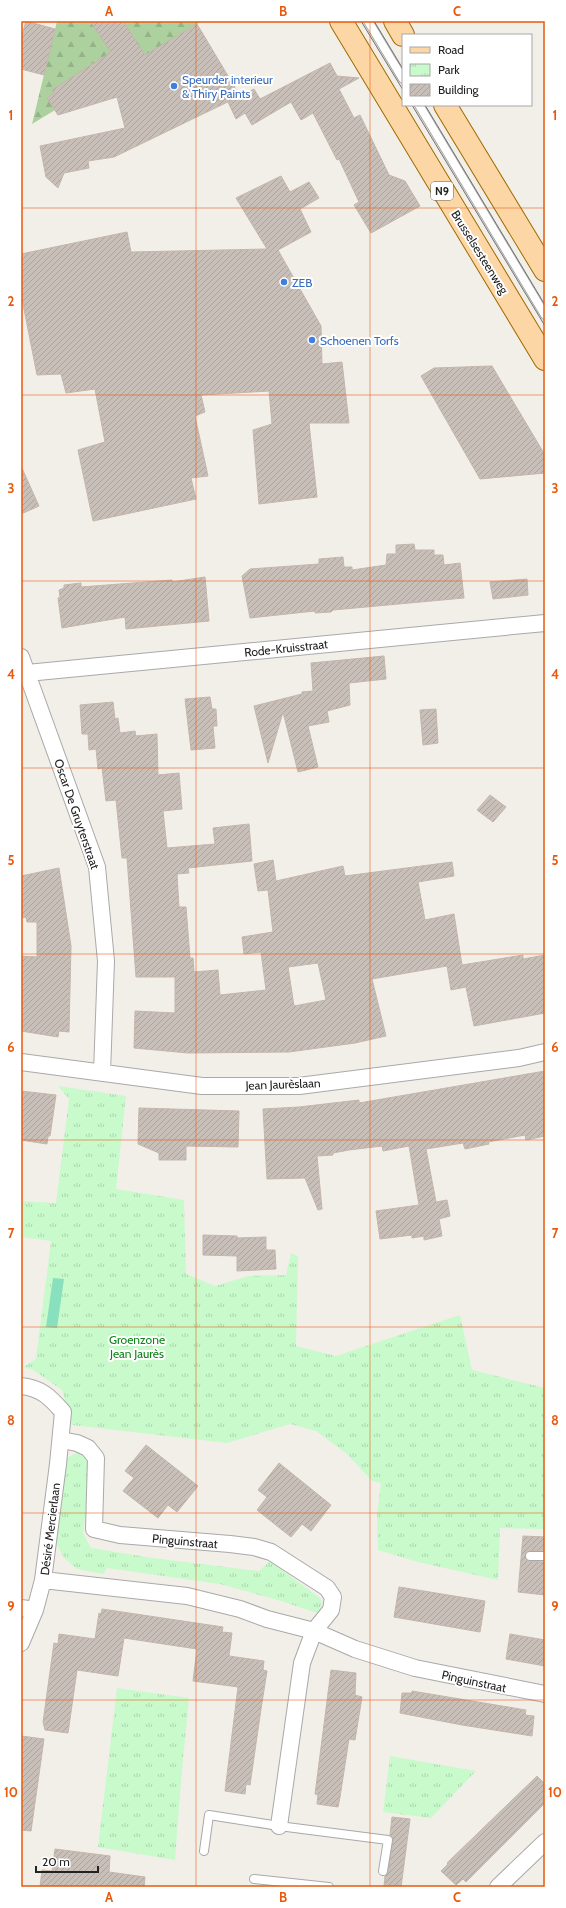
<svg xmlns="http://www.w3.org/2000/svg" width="566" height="1908" viewBox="0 0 566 1908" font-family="Cabin,sans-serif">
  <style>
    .forest { fill: url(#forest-firs) }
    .park { fill: url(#park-tufts) }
    .pitch { fill: #88e0be }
    .building { fill: url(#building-hatch); stroke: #c4b6ab; fill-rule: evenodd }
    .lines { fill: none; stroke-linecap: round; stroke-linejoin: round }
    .service-casing { stroke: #a9a9a9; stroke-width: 10 }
    .minor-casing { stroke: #a9a9a9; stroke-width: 18 }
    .primary-casing { stroke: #a06b00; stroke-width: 24 }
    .service { stroke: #fff; stroke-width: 8 }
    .minor { stroke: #fff; stroke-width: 16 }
    .primary { stroke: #fcd6a4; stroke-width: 22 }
    .tram { stroke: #707070; stroke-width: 1 }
    .grid { fill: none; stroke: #e8590c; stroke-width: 1; stroke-opacity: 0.55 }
    .shop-dot { fill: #3f7fe0; stroke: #fff; stroke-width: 1.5 }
    .labels { text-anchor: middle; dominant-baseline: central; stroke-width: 4; stroke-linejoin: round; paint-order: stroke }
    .shield { fill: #fff; stroke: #646464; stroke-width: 1 }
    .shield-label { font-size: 11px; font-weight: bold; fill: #222 }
    .shop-label { font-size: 12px; fill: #366cbe; stroke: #fff; text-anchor: start }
    .street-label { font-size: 12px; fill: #222; stroke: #fff }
    .park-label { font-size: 12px; fill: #0c8416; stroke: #fff }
    .neatline { fill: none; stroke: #e8590c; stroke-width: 1.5 }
    .grid-label { font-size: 13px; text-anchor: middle; font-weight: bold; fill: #e8590c }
  </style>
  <defs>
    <pattern id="forest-firs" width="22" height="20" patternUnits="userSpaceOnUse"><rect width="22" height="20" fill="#add19e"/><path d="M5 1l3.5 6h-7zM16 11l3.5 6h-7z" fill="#95b388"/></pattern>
    <pattern id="park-tufts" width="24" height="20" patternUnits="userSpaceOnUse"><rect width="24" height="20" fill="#c8facc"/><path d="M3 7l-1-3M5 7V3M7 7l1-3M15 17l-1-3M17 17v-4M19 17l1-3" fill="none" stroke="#acd6af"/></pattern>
    <pattern id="building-hatch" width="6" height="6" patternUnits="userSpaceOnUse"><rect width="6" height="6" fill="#c7bfb8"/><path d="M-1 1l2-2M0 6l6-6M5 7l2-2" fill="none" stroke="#aba49e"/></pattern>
  </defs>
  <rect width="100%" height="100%" fill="#f2efe9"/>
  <path class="forest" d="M57,21H202L32,124Z"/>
  <path class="park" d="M58,1086L126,1096L116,1189L184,1200L186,1274L215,1286L249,1276L286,1275L291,1253L298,1256L296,1346L336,1356L460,1315L472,1370L545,1388V1529L500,1528L498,1580L418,1562L378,1550L377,1515L381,1483L372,1481L347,1454L316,1431L290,1424L227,1443L72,1425L62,1390L32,1369L22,1368L36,1359L51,1241L21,1237V1201L56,1203L69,1099Z
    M80,1451L84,1452L91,1467L83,1533L91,1548L153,1558L259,1571L270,1561L321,1599L322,1605L317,1613L281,1601L220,1584L107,1568L103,1574L77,1569L64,1558L56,1543L67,1458Z
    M117,1688L189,1698L181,1781L175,1860L98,1847Z
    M390,1756L476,1771L431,1818L383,1812Z"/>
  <path class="pitch" d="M53,1278L64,1279L57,1328L46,1327Z"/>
  <path class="building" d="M26,21L55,29L44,75L21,69V39Z
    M90,21H123L145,55L197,24L240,96L114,157L88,161L89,168L64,173L58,188L46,177L40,146L125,128L117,97L58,115L47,98L54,93L52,90L111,52Z
    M330,63L337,76L359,78L339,89L354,118L360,115L389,175L405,181L420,206L371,233L354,205L359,202L339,159L337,160L313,113L301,120L291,102L252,125L245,113L236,119L228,102L254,89L260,99Z
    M281,176L290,192L309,182L319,198L300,209L311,232L278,250L321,326L322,364L342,362L349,423H309L317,497L259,504L253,430L272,424L269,391L201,395L205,412L195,416L208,476L191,478L196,499L93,521L78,450L105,442L95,389L66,393L61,374L37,375L21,294V254L127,232L131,252L267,249L236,198Z
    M492,366L545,455V473L480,479L421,376L434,368Z
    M21,466L39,506L21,514Z
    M414,544L415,550H434V555H443L444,565L460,563L464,598L333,610L331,612L315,613V611L250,618L242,576L250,569L319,564V559L343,557L344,567H352V570L386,565L387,554H396V545Z
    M205,577L209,621L126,629L125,617L62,628L58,598L60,597L59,590L64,588V585L81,583V587L172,580V582Z
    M527,579L528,595L493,599L490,582Z
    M384,656L386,679L349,683L350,705L327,711L329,722L308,726L318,767L298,772L283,712L268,763L254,706L302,694V692L313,691L311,663Z
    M210,697L212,709H216L217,726H213L215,748L191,750L185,699Z
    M113,702L115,719L118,718L120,733L135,731L136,736L157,734L158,775L179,773L182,809L163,811L167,848L215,844L213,828L249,824L252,861L188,868L189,873L177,874L179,907H186L190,958H193L194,972L218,970L220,995L266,990L261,952L244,954L242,937L273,932L268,890L258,891L254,864L273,860L276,881L343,866L345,876L452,862L454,876L418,882L425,920L454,914L462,965L523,955V959L545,955V1013L474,1026L466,987L451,990L447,966L372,979L386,1036L355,1043L289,1052L188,1053L134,1048L135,1011L175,1013V977H136L127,858H122L116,800L106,801L102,768L98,769L96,749L89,750L88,734H82L80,705ZM318,963L326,1000L294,1006L288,967Z
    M436,709L438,743L423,745L420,710Z
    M490,795L506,807L493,822L477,810Z
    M59,868L71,946L69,1032L59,1031L58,1037L21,1031V956L37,957V922H27L26,917L21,918V876Z
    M545,1071V1136L526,1140L525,1135L488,1142L489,1144L465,1149L463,1143L426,1149L436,1202L447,1200L450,1216L439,1219L442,1236L424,1240V1236L412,1238V1235L380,1239L376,1211L419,1205L409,1146L383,1151L382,1146L349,1150L333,1153V1155L317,1156L322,1209L318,1210L305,1178L267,1179L263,1109L299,1107L359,1100V1103Z
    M21,1091L56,1095L50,1136H48L47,1144L21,1140Z
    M139,1108L239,1111L238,1147L186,1146V1160H159V1153L138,1144Z
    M203,1235L237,1236V1238L266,1237V1250H275L276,1269L237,1271V1256L203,1255Z
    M146,1445L198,1486L177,1512L168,1505L158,1518L123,1491L134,1478L125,1471Z
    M279,1463L331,1505L311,1531L302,1524L291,1537L257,1510L267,1497L258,1490Z
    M523,1536L545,1537V1550L530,1551L525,1556L528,1561L545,1562V1595L518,1592Z
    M399,1587L485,1601L480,1632L394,1617Z
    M102,1609L223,1627L222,1632L232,1633L229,1656L264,1661L263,1670L267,1671L261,1709L250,1785L246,1784L245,1794L225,1791L238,1687L193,1681L197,1649L124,1638L118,1676L77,1670L68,1733L45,1730L43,1722L54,1643L58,1644L59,1634L95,1639L99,1613L101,1614Z
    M510,1634L545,1640V1666L506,1659Z
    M331,1670L356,1673L355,1695L362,1697L355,1740L349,1739L340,1797L338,1807L317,1804L318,1795L315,1794Z
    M412,1691L526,1710L525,1715L534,1716L532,1736L462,1725L400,1713L402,1693H412Z
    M21,1736L44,1739L31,1831L21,1830Z
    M537,1776L545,1784V1803L466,1882L463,1879L456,1885L441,1871L448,1864L447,1863Z
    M392,1817L410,1819L401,1887L384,1886L385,1876L388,1872L393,1841L390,1835Z
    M55,1849L110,1856L109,1872L145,1877L144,1887H40L42,1870L52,1871Z"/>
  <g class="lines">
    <defs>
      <path id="service" d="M368,21L403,79
        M419,105L545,315
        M530,1556H545
        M204,1851L209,1815L279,1826L388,1840L383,1871
        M254,1879L329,1887"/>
      <path id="minor" d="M21,657L97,867L106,961L102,1073
        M27,673L545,623
        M21,1062L202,1086H299L519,1058L545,1052
        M21,1386C41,1388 50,1397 63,1412L58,1464L43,1580L35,1610L21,1643
        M61,1440L77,1443L88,1448L96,1458L94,1529L120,1535L230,1544L254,1547L271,1552L327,1588L333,1597L331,1610L314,1631L302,1663L279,1826
        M43,1580L187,1596L240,1609L267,1619L314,1631L355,1649L415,1668L545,1694
        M21,1608L35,1610
        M498,1887L545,1842"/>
      <path id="primary" d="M341,21L545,359
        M395,21L403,35
        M445,105L545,270"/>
    </defs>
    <use href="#service" class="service-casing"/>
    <use href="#minor" class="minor-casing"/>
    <use href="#primary" class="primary-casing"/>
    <use href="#service" class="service"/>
    <use href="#minor" class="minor"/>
    <use href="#primary" class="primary"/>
    <path class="tram" d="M361,21L403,90
      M374,21L403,69
      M412,105L545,326
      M425,105L545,305"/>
  </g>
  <path class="grid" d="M196,21V1887M370,21V1887M21,208H545M21,395H545M21,581H545M21,768H545M21,954H545M21,1140H545M21,1327H545M21,1513H545M21,1700H545"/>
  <g class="shop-dot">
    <circle cx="174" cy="86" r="4"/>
    <circle cx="284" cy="282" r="4"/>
    <circle cx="312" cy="340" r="4"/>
  </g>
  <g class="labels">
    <rect class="shield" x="431" y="182" width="22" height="18" rx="3"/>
    <g class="shield-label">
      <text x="442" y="191">N9</text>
    </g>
    <g class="shop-label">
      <text x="182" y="79">Speurder interieur<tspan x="182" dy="14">&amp; Thiry Paints</tspan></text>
      <text x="292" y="282">ZEB</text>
      <text x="320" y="340">Schoenen Torfs</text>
    </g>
    <g class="street-label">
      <text transform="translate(480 252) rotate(58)">Brusselsesteenweg</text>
      <text transform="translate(286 648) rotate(-6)">Rode-Kruisstraat</text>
      <text transform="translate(77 814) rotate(71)">Oscar De Gruyterstraat</text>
      <text transform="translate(283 1084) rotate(-2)">Jean Jaurèslaan</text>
      <text transform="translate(50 1529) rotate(-83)">Désiré Mercierlaan</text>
      <text transform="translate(185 1541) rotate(5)">Pinguinstraat</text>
      <text transform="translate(474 1681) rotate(12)">Pinguinstraat</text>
    </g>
    <g class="park-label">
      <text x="137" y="1339">Groenzone<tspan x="137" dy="14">Jean Jaurès</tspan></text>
    </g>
  </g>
  <rect width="566" height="1908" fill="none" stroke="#ffffff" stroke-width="44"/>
  <rect x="402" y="34" width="130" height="72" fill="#ffffff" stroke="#a7a7a7"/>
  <rect x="410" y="47" width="20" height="6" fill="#fcd6a4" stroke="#a7a7a7"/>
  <text x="438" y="54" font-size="12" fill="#222222">Road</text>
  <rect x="410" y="64" width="20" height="12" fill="url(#park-tufts)" stroke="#a7a7a7"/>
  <text x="438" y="74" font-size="12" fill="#222222">Park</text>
  <rect x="410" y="84" width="20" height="12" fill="url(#building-hatch)" stroke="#a7a7a7"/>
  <text x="438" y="94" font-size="12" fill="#222222">Building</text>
  <path d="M36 1866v6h62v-6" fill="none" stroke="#222222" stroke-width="2"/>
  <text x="42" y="1866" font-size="12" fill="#222222" stroke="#ffffff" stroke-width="3" paint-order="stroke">20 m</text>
  <rect x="22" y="22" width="522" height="1864" class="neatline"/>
  <g class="grid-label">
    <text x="109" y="16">A</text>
    <text x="283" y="16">B</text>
    <text x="457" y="16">C</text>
    <text x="11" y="120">1</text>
    <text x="555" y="120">1</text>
    <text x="11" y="306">2</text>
    <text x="555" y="306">2</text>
    <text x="11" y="493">3</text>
    <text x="555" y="493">3</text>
    <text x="11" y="679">4</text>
    <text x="555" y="679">4</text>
    <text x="11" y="865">5</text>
    <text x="555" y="865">5</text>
    <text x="11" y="1052">6</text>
    <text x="555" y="1052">6</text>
    <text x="11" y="1238">7</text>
    <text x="555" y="1238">7</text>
    <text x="11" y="1425">8</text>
    <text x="555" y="1425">8</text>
    <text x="11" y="1611">9</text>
    <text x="555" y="1611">9</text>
    <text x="11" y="1797">10</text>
    <text x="555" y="1797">10</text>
    <text x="109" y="1902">A</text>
    <text x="283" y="1902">B</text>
    <text x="457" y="1902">C</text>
  </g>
</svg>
